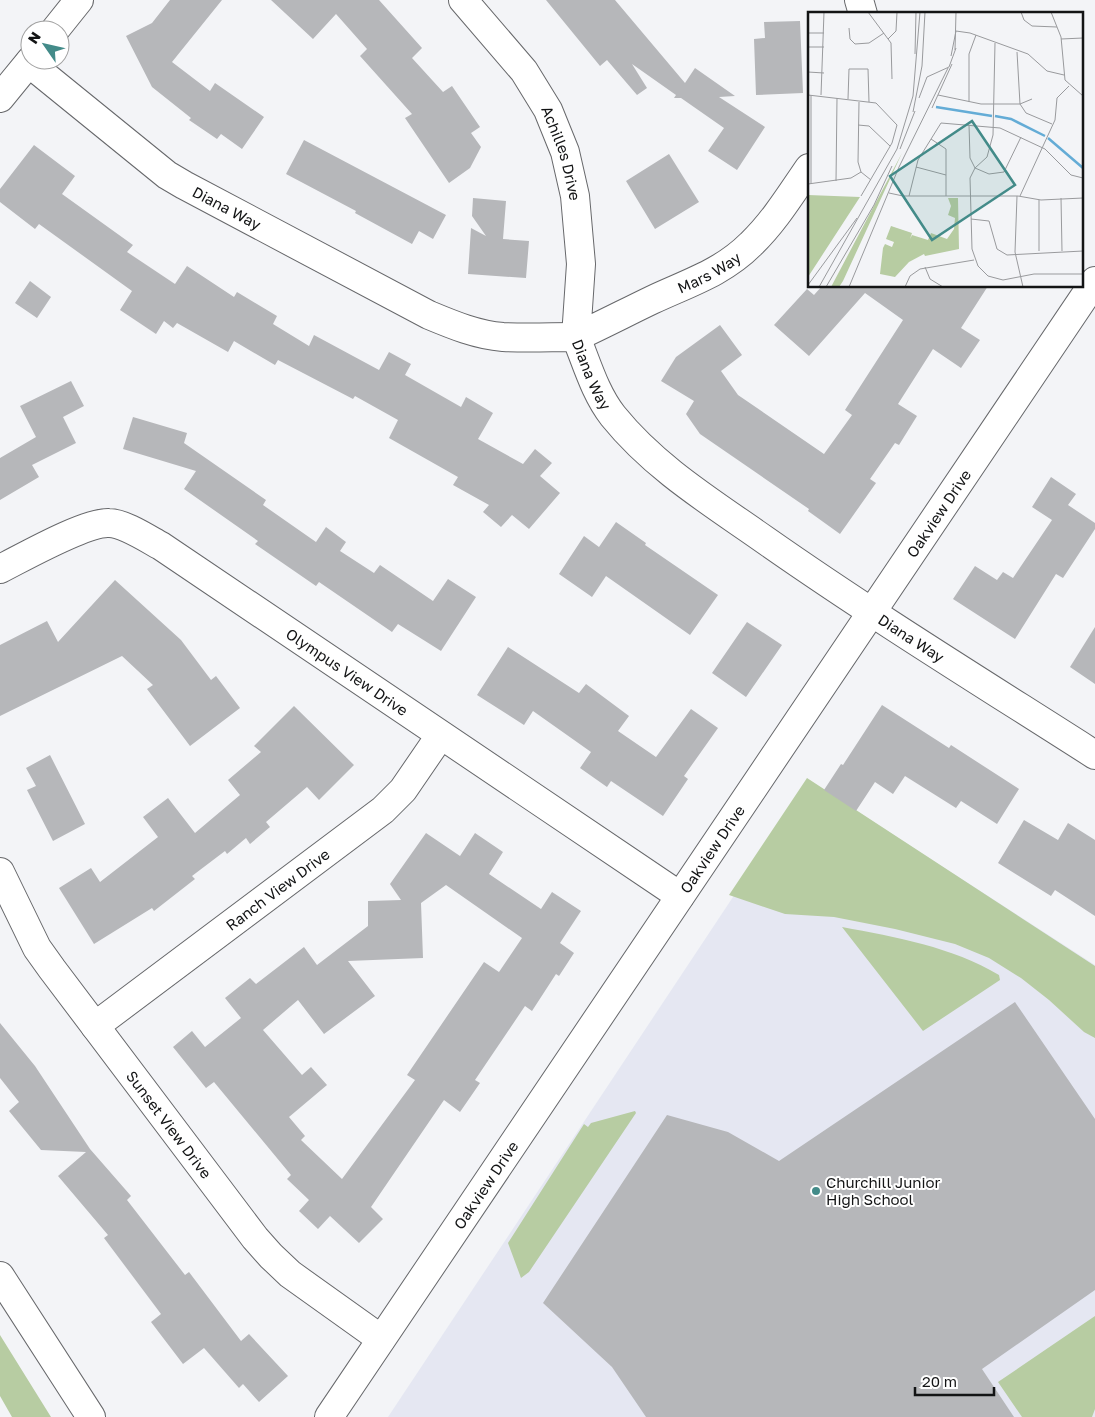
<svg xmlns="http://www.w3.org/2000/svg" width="1095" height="1417" viewBox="0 0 1095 1417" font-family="'Golos Text',sans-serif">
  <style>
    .built { fill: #e5e7f2 }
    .green { fill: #b7cca2 }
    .building { fill: #b6b7ba; fill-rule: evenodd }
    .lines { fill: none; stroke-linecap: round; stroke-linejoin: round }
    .minor-casing { stroke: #67686b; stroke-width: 30 }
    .major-casing { stroke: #67686b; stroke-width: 30 }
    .minor { stroke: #fff; stroke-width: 28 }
    .major { stroke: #fff; stroke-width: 28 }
    .poi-dot { fill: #438b89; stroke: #fff; stroke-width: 2 }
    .labels { text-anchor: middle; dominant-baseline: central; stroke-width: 4; stroke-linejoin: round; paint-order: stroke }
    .street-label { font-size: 15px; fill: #131415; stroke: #fff }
    .poi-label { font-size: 15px; fill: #131415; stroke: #fff; text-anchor: start }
    .inset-river { fill: none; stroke: #64acd6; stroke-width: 2.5 }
    .inset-road { fill: none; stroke: #999a9d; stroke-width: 1 }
    .view { fill: #438b89; fill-opacity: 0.15; stroke: #438b89; stroke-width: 2.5 }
    .inset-edge { fill: none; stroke: #131415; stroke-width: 2.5 }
  </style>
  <rect width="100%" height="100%" fill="#f3f4f7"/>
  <path class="built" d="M810,781L1095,965V1417H388Z"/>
  <path class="green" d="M807,778L1095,966V1038L1084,1032L1049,1000L1021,978L989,958L955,944L895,929L834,917L785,914L729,895Z
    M842,927C896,937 952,947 999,975L1000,980L923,1031Z
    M635,1111L636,1113L529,1272L521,1278L508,1243L584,1124L588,1127L591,1123Z
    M1095,1316V1409L1092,1417H1022L998,1382Z
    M0,1335L51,1417H12L0,1396Z"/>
  <path class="building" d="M170,0H222L172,62L210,91L215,83L264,117L242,149L221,134L217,139L189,120L191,118L152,87L126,36L152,23Z
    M271,0H379L422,48L412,58L443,92L452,86L480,127L471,133L481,147L470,168L449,183L405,118L412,114L360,56L367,49L336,14L313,39Z
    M546,0H615L685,83L695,68L735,96L719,97L765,127L737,170L708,151L724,128L681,98H674L676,95L632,64L647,88L637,95L607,60L600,66Z
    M800,21L803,93L756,95L754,39L765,38L764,22Z
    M304,140L446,215L433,239L419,231L412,244L355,213L356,211L286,174Z
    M34,145L75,176L62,194L133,245L127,252L175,284L187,266L234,297L237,292L277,316L273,324L309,346L314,335L379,370L389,352L411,364L405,375L461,407L466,397L493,413L478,439L523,464L535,449L552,463L540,476L560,493L529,529L512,515L501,527L483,512L489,505L453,485L458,477L389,438L398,420L355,396L353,399L278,360L275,365L234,341L228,352L177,323L173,328L164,321L156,334L120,310L132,291L39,224L35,229L0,202V189Z
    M669,154L699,202L655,229L626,181Z
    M473,198L506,201L503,239L529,241L526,278L468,274L471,228L486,236L472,216Z
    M30,281L51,297L37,318L15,303Z
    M822,286H988L961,328L980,340L961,368L933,349L898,404L917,416L899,445L895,443L870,479L876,483L840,534L808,511L809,509L700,434L686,414L694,401L661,381L676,357L720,325L742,355L721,371L738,395L824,454L852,415L845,410L903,320L865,293L809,356L774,325L807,289L814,295Z
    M71,381L84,406L63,417L76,443L32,465L39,477L0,500V458L36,437L20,406Z
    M133,417L187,433L184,443L266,500L263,505L316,542L326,527L346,542L340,551L374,573L380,565L433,601L448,579L476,597L441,651L398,624L392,632L319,582L316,586L255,544L258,541L184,489L196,471L123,449Z
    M1051,477L1076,494L1068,505L1095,523V529L1063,578L1056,574L1015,639L953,599L975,566L997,580L1003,572L1013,578L1052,520L1032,507Z
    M616,522L646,543L645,545L718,595L690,635L606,576L592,597L559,574L584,536L599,547Z
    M115,580L181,640L211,680L216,676L240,708L190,746L147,689L153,685L122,656L0,716V645L47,621L58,642Z
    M747,622L782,645L746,697L712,673Z
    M1095,627V684L1070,667Z
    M508,647L579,693L586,684L629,716L618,731L656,757L691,709L718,728L684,776L688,779L663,816L611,781L607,787L580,768L591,752L533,711L524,725L477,695Z
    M882,705L949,748L951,745L1019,789L997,824L961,801L956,808L905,776L893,794L875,782L856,811L824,790L841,764L843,765Z
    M294,706L354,765L319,800L307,787L266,822L270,827L250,844L246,838L227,854L225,851L192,876L195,879L154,911L152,908L94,944L59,888L91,868L100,882L158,837L143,817L168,798L195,833L240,795L228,780L261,752L254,746Z
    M50,755L85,824L53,841L27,790L36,786L26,768Z
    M1024,820L1058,840L1068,823L1095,840V916L1055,890L1051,896L998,863Z
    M426,833L460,856L475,833L503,852L489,874L541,909L552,892L581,911L560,943L574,953L559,976L556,974L532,1011L525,1006L475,1080L480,1083L460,1112L444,1100L371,1207L383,1219L359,1243L330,1216L318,1229L299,1211L309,1200L287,1179L291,1175L214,1082L206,1088L173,1047L192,1031L205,1047L241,1018L225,998L250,978L256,984L304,947L317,965L368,926V901L401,900L390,884ZM446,885L522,938L499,972L484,962L407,1075L415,1080L342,1179L301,1140L305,1136L289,1117L327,1085L311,1067L302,1075L263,1030L298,1000L324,1034L375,996L348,961L423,958L421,903Z
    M1015,1002L1095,1119V1290L982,1369L1014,1417H646L612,1367L543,1303L667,1115L728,1132L779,1161Z
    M0,1023L35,1066L90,1149L131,1196L127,1200L185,1275L189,1272L241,1341L249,1334L288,1376L259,1402L243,1384L239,1388L204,1348L183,1364L151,1322L161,1314L104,1238L108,1235L58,1176L86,1152L41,1150L9,1111L19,1102L0,1078Z"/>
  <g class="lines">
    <defs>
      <g id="minor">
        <path id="s1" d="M463,0L524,71L548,110L565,152L575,196L581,264L576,337C602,325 627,312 652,300C688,283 722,273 751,244C774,222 791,194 809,168"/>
        <path d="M859,0L863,14"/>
        <path d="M55,30L79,0"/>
        <path id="s2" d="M29,63L167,175L184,185L429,315C453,325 477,335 503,337C527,338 552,337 576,337C587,364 595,393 613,416C655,468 711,502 765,540C872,615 984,684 1095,755"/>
        <path d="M0,98L31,60"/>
        <path id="s3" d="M0,569C24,557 85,522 109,523C124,523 148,539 161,546L680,896"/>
        <path id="s4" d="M0,872L37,948L52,969L255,1238L271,1256L290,1274L381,1339"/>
        <path id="s5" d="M95,1026L383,810L403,790L440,736"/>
        <path id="s6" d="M329,1417L1095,281"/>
      </g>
      <path id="major" d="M0,1276L91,1417"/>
    </defs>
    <use href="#minor" class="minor-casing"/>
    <use href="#major" class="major-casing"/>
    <use href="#minor" class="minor"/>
    <use href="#major" class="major"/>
  </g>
  <circle class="poi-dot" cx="816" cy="1191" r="5"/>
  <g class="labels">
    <g class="street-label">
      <text stroke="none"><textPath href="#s1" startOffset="185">Achilles Drive</textPath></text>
      <text stroke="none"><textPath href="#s2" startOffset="246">Diana Way</textPath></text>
      <text stroke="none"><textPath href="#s1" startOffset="519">Mars Way</textPath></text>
      <text stroke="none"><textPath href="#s2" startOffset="666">Diana Way</textPath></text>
      <text stroke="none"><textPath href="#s6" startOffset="1090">Oakview Drive</textPath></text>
      <text stroke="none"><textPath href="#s2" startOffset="1086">Diana Way</textPath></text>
      <text stroke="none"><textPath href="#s3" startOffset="401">Olympus View Drive</textPath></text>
      <text stroke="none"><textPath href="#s6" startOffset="685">Oakview Drive</textPath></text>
      <text stroke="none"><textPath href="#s5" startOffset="228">Ranch View Drive</textPath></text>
      <text stroke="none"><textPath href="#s4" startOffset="305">Sunset View Drive</textPath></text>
      <text stroke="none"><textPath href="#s6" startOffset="280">Oakview Drive</textPath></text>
    </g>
    <g class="poi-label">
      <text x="826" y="1182">Churchill Junior<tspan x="826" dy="17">High School</tspan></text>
    </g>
  </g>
  <g transform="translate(808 12)">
    <rect width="275" height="275" fill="#f3f4f7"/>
    <path d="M94,141L35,269L31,275H23ZM0,183L52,185L0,265ZM140,186H150L151,237L117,244L116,242L101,250L87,265L72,262L75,236L77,232L84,235L86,230L78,227L83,214L104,221L102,227L104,223L120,228L123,221L139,227L146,217L147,206L140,203L143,194Z" fill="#b7cca2"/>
    <path class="inset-river" d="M128,95L184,104M187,104L203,107L237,124M240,126L275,156"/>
    <path class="inset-road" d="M60,0L83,31L84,67M213,0L216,8L224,14L249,15M243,0L253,25L257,68L275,84M41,16L42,27L47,32L61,31L76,21M148,19L162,21L220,42L239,59L256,63M0,21H16M80,27L88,19L89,0M253,27L275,26M187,31L185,123L179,145L167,156L181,162L196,160L213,125M0,35H16M147,38L148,0M209,40L212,92L224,87M107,42L108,0M143,44L148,19M0,60L16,61M0,83L68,91L89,113L84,131L53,184M3,83V172M13,83L16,0M130,83L173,92H212L218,101L244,112M111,86L119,65L141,55L148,36M40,87L41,57H60L61,90M51,90L50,150L53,160M161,90V42L168,23M124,96L144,52M105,100L114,54L117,0M50,113L61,114L82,134M161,113L162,146L167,156L162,166L164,237L170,254L180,264L195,268L226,262H275M123,127L138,137V184M92,137L107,99M108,155L138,163M28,169L29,86M0,172L43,166L53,160L63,168M81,181L95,184H210L233,188L275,186M101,184L110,148L133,111L192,116L237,137L263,163L275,166M209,184L207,240L215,275M212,184L247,108L249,86L261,74M253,186L254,239M231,188V239M163,207L181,209L189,237L199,243L275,239M117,255L122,267L135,275M0,273L49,206M11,275L89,137L105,84L112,0M18,275L66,193L84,154M41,275L91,155L140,56M97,275L102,264L112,257L166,248"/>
    <path class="view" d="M164,109L207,173L124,228L82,164Z"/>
    <rect width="275" height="275" class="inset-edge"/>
  </g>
  <g transform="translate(45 45) rotate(304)"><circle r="24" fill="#ffffff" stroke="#a1a1a1"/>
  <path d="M0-4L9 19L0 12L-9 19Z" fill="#438b89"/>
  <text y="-8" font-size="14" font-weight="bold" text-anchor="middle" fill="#131415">N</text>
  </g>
  <path d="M915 1387v8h79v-8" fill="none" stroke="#131415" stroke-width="2.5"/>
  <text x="922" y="1387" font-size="15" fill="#131415" stroke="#ffffff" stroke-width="4" paint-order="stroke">20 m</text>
</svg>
